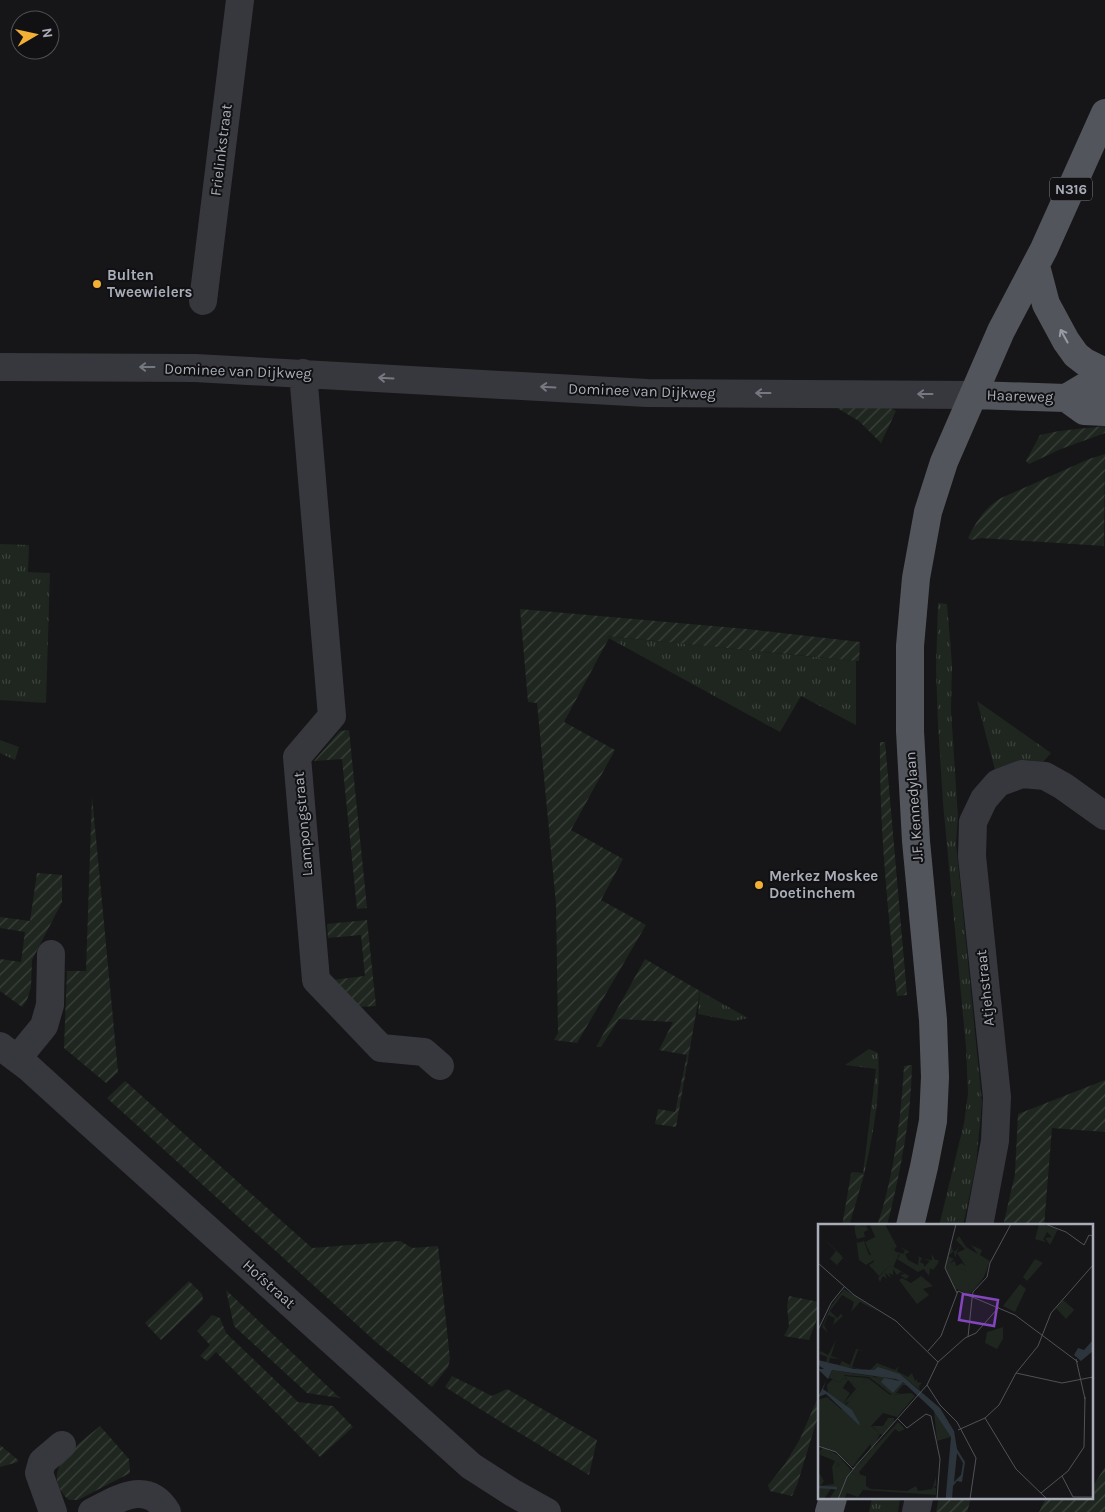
<svg xmlns="http://www.w3.org/2000/svg" width="1105" height="1512" viewBox="0 0 1105 1512" font-family="Karla,sans-serif">
  <style>
    .grass { fill: url(#grass-tufts) }
    .garden { fill: url(#garden-furrows) }
    .lines { fill: none; stroke-linecap: round; stroke-linejoin: round }
    .minor { stroke: #37383d; stroke-width: 28 }
    .major { stroke: #53555c; stroke-width: 28 }
    .oneway { stroke: #979ba6 }
    .oneway2 { stroke: #757881 }
    .poi-dot { fill: #f2b134; stroke: #111113; stroke-width: 2 }
    .labels { text-anchor: middle; dominant-baseline: central; stroke-width: 4; stroke-linejoin: round; paint-order: stroke }
    .shield { fill: #111113; stroke: #7b7e86; stroke-width: 1 }
    .shield-label { font-size: 14px; font-weight: bold; fill: #a8adb8 }
    .street-label { font-size: 15px; fill: #a8adb8; stroke: #111113 }
    .poi-label { font-size: 15px; font-weight: bold; fill: #a8adb8; stroke: #111113; text-anchor: start }
    .inset-river { fill: none; stroke: #2c353c; stroke-width: 2.5 }
    .inset-road { fill: none; stroke: #505258; stroke-width: 1 }
    .view { fill: #8446be; fill-opacity: 0.15; stroke: #8446be; stroke-width: 2.5 }
    .inset-edge { fill: none; stroke: #a8adb8; stroke-width: 2.5 }
  </style>
  <defs>
    <pattern id="grass-tufts" width="24" height="20" patternUnits="userSpaceOnUse" patternTransform="scale(1.25)"><rect width="24" height="20" fill="#1e261f"/><path d="M3 7l-1-3M5 7V3M7 7l1-3M15 17l-1-3M17 17v-4M19 17l1-3" fill="none" stroke="#3c433d"/></pattern>
    <pattern id="garden-furrows" width="10" height="10" patternUnits="userSpaceOnUse" patternTransform="scale(1.25)"><rect width="10" height="10" fill="#1e261f"/><path d="M-1 1l2-2M0 10L10 0M9 11l2-2" fill="none" stroke="#3c433d"/></pattern>
  </defs>
  <rect width="100%" height="100%" fill="#161618"/>
  <path class="grass" d="M0,544L29,545L28,572L50,573L46,703L0,700Z
    M938,603L947,604L952,664L951,710L958,818L956,843L982,1102L976,1165L963,1226H939L964,1123L968,1094L966,1047L943,803L938,725L936,669Z
    M605,636L856,661V725L801,696L780,732Z
    M977,701L1051,753L1043,762L1026,760L995,770Z
    M0,740L19,747L15,760L0,753Z
    M700,991L748,1018L734,1021L698,1014Z
    M869,1049L878,1053C881,1093 873,1136 864,1175L851,1174L852,1172L863,1173L876,1069L845,1065Z
    M872,1498H900L898,1512H869Z"/>
  <path class="garden" d="M885,405L896,411L881,443L859,421L837,408Z
    M1105,426V433L1061,449L1029,464L1026,461L1040,435L1059,431Z
    M1105,454L1104,546L981,538L971,540L968,538C976,522 984,509 999,499L1089,459Z
    M520,609L747,629L860,642L859,661H856L606,636L609,638L564,722L615,750L571,830L623,859L601,900L646,925L577,1043L554,1040L558,1033L556,904L537,703L528,702Z
    M349,730L367,908L357,909L342,759L314,761L340,731Z
    M880,742H885L907,995L897,996C888,911 879,827 880,742Z
    M92,796L118,1072L106,1083L64,1048L67,971H86Z
    M37,873L62,875V902L32,960L31,987L27,1000L22,1007L0,991V959L21,962L25,932L0,928V917L30,921Z
    M367,920L376,1006L359,1007L332,980L365,976L361,935L328,938L327,924Z
    M645,959L700,991L676,1127L655,1124L658,1109L675,1112L687,1055L659,1050L673,1022L619,1019L601,1047H596Z
    M912,1065C911,1120 900,1173 887,1226H877C894,1177 901,1117 904,1066Z
    M1105,1080V1132L1052,1128L1044,1226H1003L1015,1174L1018,1114Z
    M125,1081L312,1248L400,1241L412,1248L438,1246L450,1359L448,1367L432,1387L376,1342L107,1098Z
    M851,1174L864,1175L849,1226H842Z
    M189,1281L202,1294L203,1300L161,1340L145,1323Z
    M226,1290L340,1398L307,1393L234,1326Z
    M789,1296L819,1302V1313L809,1340L784,1336L789,1326L787,1306Z
    M212,1315L220,1318L226,1333L298,1402L333,1406L353,1427L320,1457L216,1352L207,1361L200,1356L210,1345L197,1331Z
    M452,1376L492,1396L507,1389L597,1440L589,1475L488,1414L445,1387Z
    M819,1395V1413L797,1485L792,1496L770,1491L768,1485L785,1464L800,1439Z
    M100,1426L129,1459L130,1473L78,1500H69C36,1471 78,1445 100,1426Z
    M0,1445L18,1460V1462L0,1467Z
    M1105,1467V1512H1039L1046,1498H1091V1489Z
    M939,1498H971L967,1512H936Z"/>
  <g class="lines">
    <path class="minor" d="M203,301L240,0
      M0,367L195,368L647,393L974,395
      M303,373L332,716L297,757L316,980L381,1048L424,1052L440,1066
      M0,1046L28,1067L83,1117L471,1466L513,1493L547,1512
      M17,1059L44,1026L50,1005L51,954
      M979,1226L995,1141L997,1097L972,856L973,822L984,799L998,783L1022,774L1045,776L1063,786L1105,816
      M53,1512L39,1473L42,1462L62,1445
      M92,1512C118,1499 147,1479 167,1512
      M916,1512L919,1498"/>
    <path class="major" d="M1036,266L1046,304L1066,341L1076,355L1085,362L1105,372
      M974,395L1066,398L1086,386L1105,388
      M1066,398L1084,411L1105,412
      M910,1226L924,1167L933,1121L935,1077L933,1020L916,841L910,731V646L916,578L928,512L944,462L1001,331L1044,249L1105,113
      M829,1512L833,1498"/>
  </g>
  <defs><path id="oneway-shaft" d="M-6 0H5M1.5-3L5.5 0L1.5 3" fill="none" stroke-width="1.6" stroke-linecap="round" stroke-linejoin="round" transform="scale(1.25)"/></defs>
  <use class="oneway" href="#oneway-shaft" transform="translate(1064 336) rotate(-119)"/>
  <g class="oneway2">
    <use href="#oneway-shaft" transform="translate(147 367) rotate(-180)"/>
    <use href="#oneway-shaft" transform="translate(386 378) rotate(-177)"/>
    <use href="#oneway-shaft" transform="translate(548 387) rotate(-177)"/>
    <use href="#oneway-shaft" transform="translate(763 393) rotate(-180)"/>
    <use href="#oneway-shaft" transform="translate(925 394) rotate(-180)"/>
  </g>
  <g class="poi-dot">
    <circle cx="97" cy="284" r="5"/>
    <circle cx="759" cy="885" r="5"/>
  </g>
  <g class="labels">
    <rect class="shield" x="1050" y="177.5" width="42" height="23" rx="4"/>
    <g class="shield-label">
      <text x="1071" y="189">N316</text>
    </g>
    <g class="street-label">
      <text transform="translate(221 150) rotate(-83)">Frielinkstraat</text>
      <text transform="translate(238 371) rotate(2)">Dominee van Dijkweg</text>
      <text transform="translate(642 391) rotate(2)">Dominee van Dijkweg</text>
      <text transform="translate(1020 396) rotate(2)">Haareweg</text>
      <text transform="translate(914 807) rotate(-94)">J.F. Kennedylaan</text>
      <text transform="translate(303 824) rotate(-95)">Lampongstraat</text>
      <text transform="translate(985 988) rotate(-96)">Atjehstraat</text>
      <text transform="translate(269 1284) rotate(42)">Hofstraat</text>
    </g>
    <g class="poi-label">
      <text x="107" y="275">Bulten<tspan x="107" dy="17">Tweewielers</tspan></text>
      <text x="769" y="876">Merkez Moskee<tspan x="769" dy="17">Doetinchem</tspan></text>
    </g>
  </g>
  <g transform="translate(818 1224)">
    <rect width="275" height="275" fill="#161618"/>
    <path d="M36,0L37,4L48,2L50,6L46,8L47,13L39,15L37,8L39,19L46,17L51,31H54L56,36L48,41L41,36ZM221,0L240,5L232,21L227,14L234,13L229,8L225,16L228,17L227,18L217,15ZM0,9L22,30L32,42L25,34L19,41L12,35L6,42L18,27ZM141,12L148,23L160,30L153,21L164,26L162,31L172,37L166,53L151,72L131,42L149,48L128,40L133,20L135,27H138L141,22L137,34L136,27L130,32L136,35L132,39L137,37L138,42L144,39L148,43L139,29L147,25L138,16ZM73,23H78L76,27L85,30L87,27L82,23L92,28L87,30L90,36L100,41L101,33L98,31L104,34L102,38L106,40V45L100,48L79,35L82,31L75,29ZM26,65L63,89L42,78L33,88L36,78L24,71L12,87L19,94L23,90L25,92L15,101L17,94L10,91L6,101L10,109L4,103L13,82ZM245,76L259,88L256,86L248,95L238,84ZM18,116L13,132L22,135L12,134L11,139L22,141L25,134L24,137L32,141L38,125L48,127L40,126L34,143L48,146L26,143L0,136L8,138L9,133L1,130L3,127L10,131ZM59,139L77,146L81,142L79,147L90,153L94,149L97,157L99,155V158L104,159L101,162L102,166L82,150L52,146ZM14,146L78,155L82,157L76,155L75,169L85,158L91,162L85,161L78,169L84,170L74,171L59,159L63,156L56,152ZM26,152L48,154L41,164L30,156L25,164L32,169L25,180L11,169L17,156L21,159L25,154L29,156ZM70,194H76V198L66,211L62,210L55,225L36,242H33L18,228L6,224L20,231L33,246L19,275H11L17,266L13,265L6,275H0V247L6,257L2,263H14L18,255L16,249L19,241L22,242L12,229H1L5,223L0,221V215L24,229L36,241L54,225L52,219L61,209L54,202H65ZM80,198L87,205L81,208L77,205L79,200L60,222L34,249L48,252V262L53,265L89,267L98,262L100,267L114,265L118,253V262L115,263L118,264V271L45,266L40,273L29,269L26,275H20L31,250Z" fill="#1e261f"/>
    <path d="M14,146L54,152L64,156L59,159L51,153L26,151L28,156L25,154L21,159L17,156L12,169L25,180L38,165L30,156L40,163L48,154L51,155L73,172L29,178L25,183L10,170L9,161L15,155L11,154ZM79,200H81L84,204L81,201L77,205L41,248L43,252L33,249ZM10,228L25,239L23,241L19,238L22,243L19,241L17,249L19,255L15,263L19,259L20,264L0,263V253V262L16,260L14,243L17,237L0,230Z" fill="#1e261f"/>
    <path d="M103,52L115,62L105,65L111,71L99,80L81,56L84,54L93,59Z" fill="#1e261f"/>
    <path d="M67,0L79,23L73,24L81,30L74,46L70,43L61,52L51,41L56,38L47,18L57,13L52,1L37,4V1ZM217,35L225,39L209,57L205,53ZM128,39L155,50H148L152,71L136,64L128,48ZM202,60L208,65L197,88L185,82ZM185,103V115L179,125L167,119L169,108ZM50,154L72,171L93,169L97,172L79,193L65,189L53,202L61,209L35,242L22,230L0,220V176L9,173L24,186ZM116,187L129,203L133,213L119,217Z" fill="#1e261f"/>
    <path d="M114,30L117,36H121L119,39L122,37L115,46L112,44L111,52L105,44L112,37L104,35L114,36ZM71,42L76,43L91,52L88,55L82,51L87,50L83,48L79,51L75,45V51L71,49L73,54L67,49L69,55L65,52L62,58L60,54Z" fill="#1e261f"/>
    <path d="M275,116V127L263,137L256,131L260,124L266,126ZM0,136L36,145L56,146L60,143L82,150L122,184L136,207L139,225L147,238L144,258L139,257L135,262L134,275H128V270L133,213L115,186L85,158L75,169L63,158L66,154L82,157L78,155L14,146L10,155L0,145H6L0,141ZM139,229L145,239L143,251L136,258ZM8,157L5,165L34,186L42,200L24,224L41,201L8,170L0,173Z" fill="#2c353c" fill-rule="evenodd"/>
    <path class="inset-river" d="M0,263L19,264"/>
    <path class="inset-road" d="M138,0L127,44L139,69M227,0L248,8L266,21L271,11L275,12M0,39L36,71L78,97L120,138L109,161L35,245M154,75L155,68L169,53L172,39L193,0M0,106L13,79L26,63M150,113L154,75M110,127L123,112L140,67L197,91L260,138M258,135L267,175M120,138L147,114L158,109L181,83M198,149L220,122L233,89L275,41M109,161L122,181L139,198L158,234L152,275M80,195L89,204L108,190L113,192L122,235L119,275M140,206L167,194M0,222L18,228L35,245M244,252L255,273H275M223,269L250,247L266,223L267,173M20,275L29,253L37,243M229,275L198,245L167,194L181,181L198,149L244,159L275,153"/>
    <path class="view" d="M145,70L180,76L176,102L141,96Z"/>
    <rect width="275" height="275" class="inset-edge"/>
  </g>
  <g transform="translate(35 35) rotate(81)"><circle r="24" fill="#111113" stroke="#4d4f55"/>
  <path d="M0-4L9 19L0 12L-9 19Z" fill="#f2b134"/>
  <text y="-8" font-size="14" font-weight="bold" text-anchor="middle" fill="#a8adb8">N</text>
  </g>
</svg>
